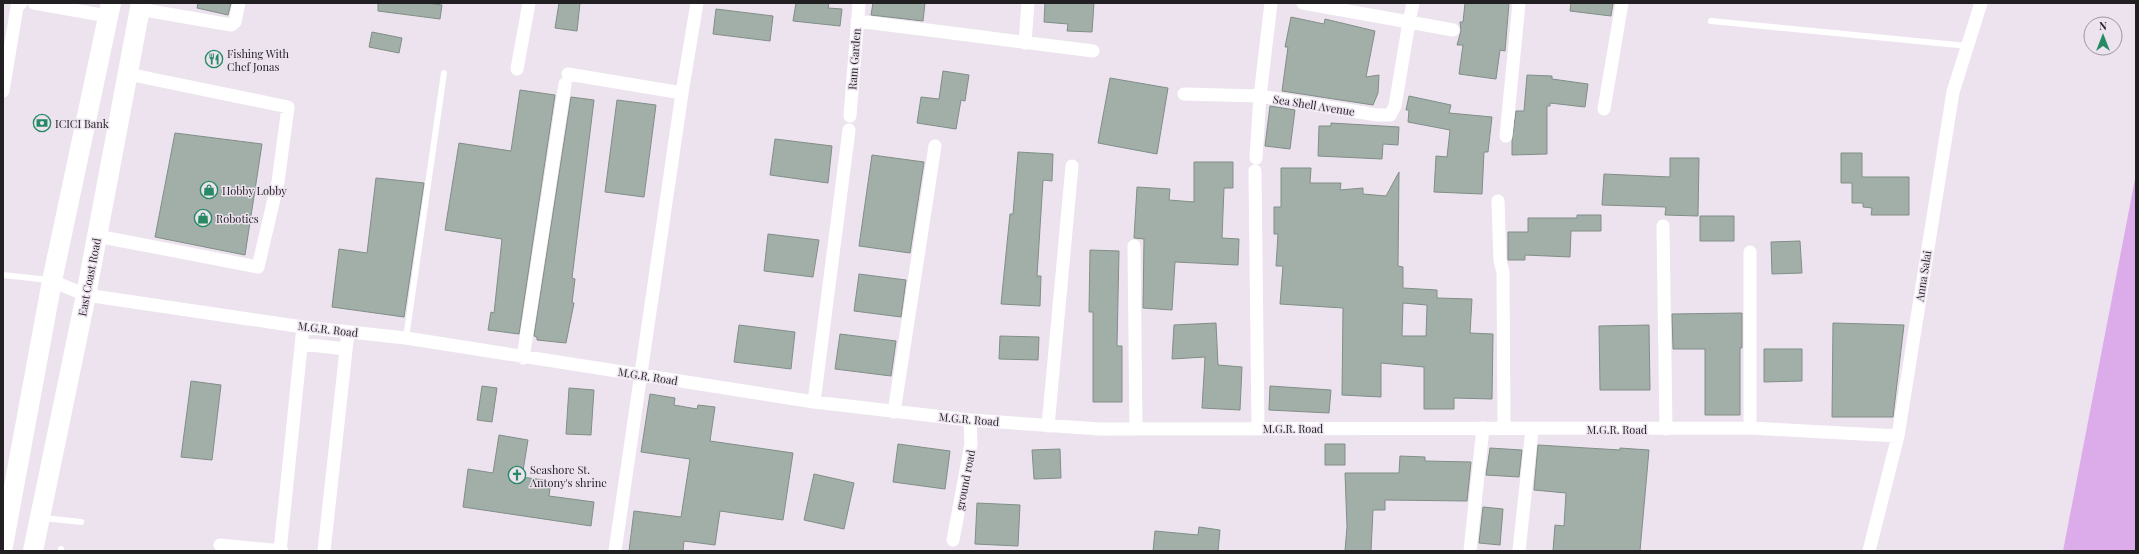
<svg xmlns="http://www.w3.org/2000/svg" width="2139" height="554" viewBox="0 0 2139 554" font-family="'Playfair Display',serif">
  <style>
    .water { fill: #dcacea }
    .building { fill: #a1afa8; stroke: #818e87; fill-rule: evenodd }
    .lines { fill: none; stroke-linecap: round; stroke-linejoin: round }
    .lane { stroke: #fff; stroke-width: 6 }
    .street { stroke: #fff; stroke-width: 13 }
    .primary { stroke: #fff; stroke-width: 20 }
    .labels { text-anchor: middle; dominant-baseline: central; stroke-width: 3; stroke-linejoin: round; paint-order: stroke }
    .poi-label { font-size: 11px; fill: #221f23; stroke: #ece3ef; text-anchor: start }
    .street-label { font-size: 11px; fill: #221f23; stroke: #ece3ef }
  </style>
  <rect width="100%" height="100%" fill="#ece3ef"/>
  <path class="water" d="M2136,174V551H2063Z"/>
  <path class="building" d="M198,3H231L228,15L197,8Z
    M378,3H427L442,5L440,19L378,11Z
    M559,3H580L577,31L555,28Z
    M796,3H829L828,8L842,9L840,26L793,21Z
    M873,3H925L923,21L871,15Z
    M1045,3H1094L1092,32L1067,31L1068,24L1044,22Z
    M1465,3H1509L1505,51L1500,50L1496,79L1459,74L1463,45H1457L1461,31L1460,22H1463Z
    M1571,3H1613L1611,16L1570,11Z
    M716,9L773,16L770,41L713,34Z
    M1291,17L1324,24L1325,19L1375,31L1366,77L1379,75L1378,93L1373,105L1282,91L1288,47H1285Z
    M372,32L402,38L399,53L369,47Z
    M943,71L969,75L965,101L961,100L956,129L917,123L921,97L939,99Z
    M1527,75L1552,76V79L1588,84L1585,107L1550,103V106H1547V154L1512,155V141L1516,111H1524Z
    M1110,78L1168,88L1157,154L1098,143Z
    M520,90L555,95L519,334L488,330L491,312L494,313L502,239L445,230L459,143L511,151Z
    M1409,96L1451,105L1449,113L1492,117L1488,152H1484L1482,194L1434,192L1436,156L1447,157L1450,130L1408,122L1409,110H1406Z
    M571,97L594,100L572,278L575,279L572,303H574L566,343L537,340V337L534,336Z
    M617,100L656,105L644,197L605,192Z
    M1270,106L1295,110L1290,149L1265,146Z
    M1331,123L1399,127L1398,145L1383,144L1382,159L1318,156L1319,126H1331Z
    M175,133L262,144L245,255L155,237Z
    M775,139L832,146L828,183L770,175Z
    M1018,152L1053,154L1052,181L1043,180L1037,276H1041L1040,306L1001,304L1010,214H1013Z
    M1841,153H1862V177H1909V215H1871L1872,208L1863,207V203H1852V183H1841Z
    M872,155L924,162L910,253L859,246Z
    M1670,158H1699L1698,216L1665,215L1666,207L1602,205L1604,174L1670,177Z
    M1194,162H1233V188H1224L1222,238L1239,239L1238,265L1175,262L1172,310L1143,308L1144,239L1134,238L1137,187L1170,189L1169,200L1194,202Z
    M1281,168H1311L1310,183H1341L1340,190L1363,188V194L1386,196L1399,172L1398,266L1403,267V288L1437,290V298L1472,299L1470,333L1493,334L1492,399L1454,398V409H1424V367L1381,363V397L1342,395L1343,308L1280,304L1283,266H1276L1278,234H1274V207H1281ZM1403,303L1427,305L1426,336H1402Z
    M376,178L424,183L404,317L332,307L339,249L367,253Z
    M1577,215H1601V231H1571L1570,257L1525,255V260H1508V232H1528V218H1577Z
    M1700,216H1734V241H1700Z
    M768,234L819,240L813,277L764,271Z
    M1800,241L1802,273L1772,274L1771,242Z
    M1090,250L1119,251L1117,346H1122V402H1093V312H1089Z
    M859,274L906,280L901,317L854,311Z
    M1742,313V348H1740V415H1705V349H1673L1672,314Z
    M1216,323L1218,365L1242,367L1240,410L1202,408L1205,357L1172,359L1174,325Z
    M1833,323L1904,325L1893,417H1832Z
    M739,325L795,332L791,369L734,362Z
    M1649,325L1650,390H1600L1599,326Z
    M840,334L896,341L891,376L835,369Z
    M1000,336L1039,337L1038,360L999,359Z
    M1764,349H1802V381L1764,382Z
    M191,381L221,385L212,460L181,457Z
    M482,386L497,388L492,422L477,420Z
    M1270,386L1331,390L1329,413L1269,410Z
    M569,388L594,390L591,435L566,434Z
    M650,394L675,398L674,405L697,409L698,405L715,407L710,441L793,453L783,520L720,511L715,545L684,541L683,551H629L634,511L681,517L690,459L641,452Z
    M499,435L528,440L522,477L551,481L549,496L594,502L591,526L463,507L468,469L493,473Z
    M898,444L950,451L945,489L893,482Z
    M1325,444H1345V465H1325Z
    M1538,445L1620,450V448L1649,450L1640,551H1553L1555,525L1564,526L1566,493L1534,490Z
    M1490,448L1522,450L1519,477L1486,475Z
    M1060,449L1061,478L1034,479L1032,450Z
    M1400,456L1425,457V461L1471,462L1467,501L1385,500V510H1373L1371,551H1345L1347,527L1345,473H1399Z
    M814,474L854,483L844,529L804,520Z
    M977,503L1020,505L1018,546L975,544Z
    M1483,507L1503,509L1500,545L1479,543Z
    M1199,527L1220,530L1218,551H1153L1155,531L1198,535Z"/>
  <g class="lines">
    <path class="lane" d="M1711,21L1968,46
      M3,275L49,280
      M406,338L444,73
      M44,518L81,522
      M61,551V549"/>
    <path class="street" d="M34,3L107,16
      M1271,3L1260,96L1377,115H1390L1395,106L1409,22L1303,3
      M1413,3L1409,22L1453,30
      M139,9L231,25L235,22L239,3
      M857,21L1093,51
      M1025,43L1028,3
      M517,69L529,3
      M568,74L682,93
      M3,91L17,7L21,3
      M1184,94L1260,96L1256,158
      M1604,109L1622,3
      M850,116L859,3
      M1506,136L1519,3
      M1255,171L1258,428
      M1498,201L1500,261L1503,272L1504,427
      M1663,226L1666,429
      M97,236L258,267L278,182L288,107L128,74
      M1134,246L1136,429
      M52,281L86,295L303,327L406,338L814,402L970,420L1100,429L1750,428L1898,436
      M301,344L346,349
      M523,358L565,84
      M814,402L849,130
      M894,412L935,146
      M1048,426L1072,166
      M1750,428V252
      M953,540L971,444L970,420
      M220,545L282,551
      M280,551L303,327
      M324,551L348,332
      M615,551L682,93L697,3
      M1470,551L1483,428
      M1519,551L1532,429
      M1869,551L1898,436L1953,92L1981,3"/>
    <path class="primary" d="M3,546L52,281L111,3
      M33,551L86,295L141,3"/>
  </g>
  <defs>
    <symbol id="restaurant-ring" viewBox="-11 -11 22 22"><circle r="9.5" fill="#ece3ef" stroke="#278a64" stroke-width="1.5"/><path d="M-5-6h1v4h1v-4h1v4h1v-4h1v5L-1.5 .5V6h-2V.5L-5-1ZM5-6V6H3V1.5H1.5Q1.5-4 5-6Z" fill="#278a64"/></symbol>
    <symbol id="bank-ring" viewBox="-11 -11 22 22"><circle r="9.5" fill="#ece3ef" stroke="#278a64" stroke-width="1.5"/><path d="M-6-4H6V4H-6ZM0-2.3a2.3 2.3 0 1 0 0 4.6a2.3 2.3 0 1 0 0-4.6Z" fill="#278a64"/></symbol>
    <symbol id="shop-ring" viewBox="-11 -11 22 22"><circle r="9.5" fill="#ece3ef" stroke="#278a64" stroke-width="1.5"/><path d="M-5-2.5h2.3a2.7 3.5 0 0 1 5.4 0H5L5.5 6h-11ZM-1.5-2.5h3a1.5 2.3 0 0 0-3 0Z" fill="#278a64"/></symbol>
    <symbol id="church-ring" viewBox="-11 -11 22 22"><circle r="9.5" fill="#ece3ef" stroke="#278a64" stroke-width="1.5"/><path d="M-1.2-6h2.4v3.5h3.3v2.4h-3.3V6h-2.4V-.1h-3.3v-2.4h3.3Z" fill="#278a64"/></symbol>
  </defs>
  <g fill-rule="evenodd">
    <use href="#restaurant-ring" x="204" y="49" width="20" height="20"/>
    <use href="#bank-ring" x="32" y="113" width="20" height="20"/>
    <use href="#shop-ring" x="199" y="180" width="20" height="20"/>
    <use href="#shop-ring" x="193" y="208" width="20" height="20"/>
    <use href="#church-ring" x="507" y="465" width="20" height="20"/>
  </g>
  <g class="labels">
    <g class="poi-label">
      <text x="227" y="53">Fishing With<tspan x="227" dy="13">Chef Jonas</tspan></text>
      <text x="55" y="123">ICICI Bank</text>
      <text x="222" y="190">Hobby Lobby</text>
      <text x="216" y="218">Robotics</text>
      <text x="530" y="469">Seashore St.<tspan x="530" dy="13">Antony's shrine</tspan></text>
    </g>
    <g class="street-label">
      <text transform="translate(854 59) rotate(-86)">Ram Garden</text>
      <text transform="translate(1314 105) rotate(9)">Sea Shell Avenue</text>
      <text transform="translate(1923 276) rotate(-81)">Anna Salai</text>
      <text transform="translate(89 277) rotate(-79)">East Coast Road</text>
      <text transform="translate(328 329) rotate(7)">M.G.R. Road</text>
      <text transform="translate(648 376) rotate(9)">M.G.R. Road</text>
      <text transform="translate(969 419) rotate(5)">M.G.R. Road</text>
      <text x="1293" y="428">M.G.R. Road</text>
      <text x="1617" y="429">M.G.R. Road</text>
      <text transform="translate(965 480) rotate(-79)">ground road</text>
    </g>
  </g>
  <rect width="2139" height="554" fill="none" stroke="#221f23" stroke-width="8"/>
  <g transform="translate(2103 36)"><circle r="19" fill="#ece3ef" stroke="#9b959d"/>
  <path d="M0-3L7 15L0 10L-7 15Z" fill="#278a64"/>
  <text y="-6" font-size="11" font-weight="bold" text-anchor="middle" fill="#221f23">N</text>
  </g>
</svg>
